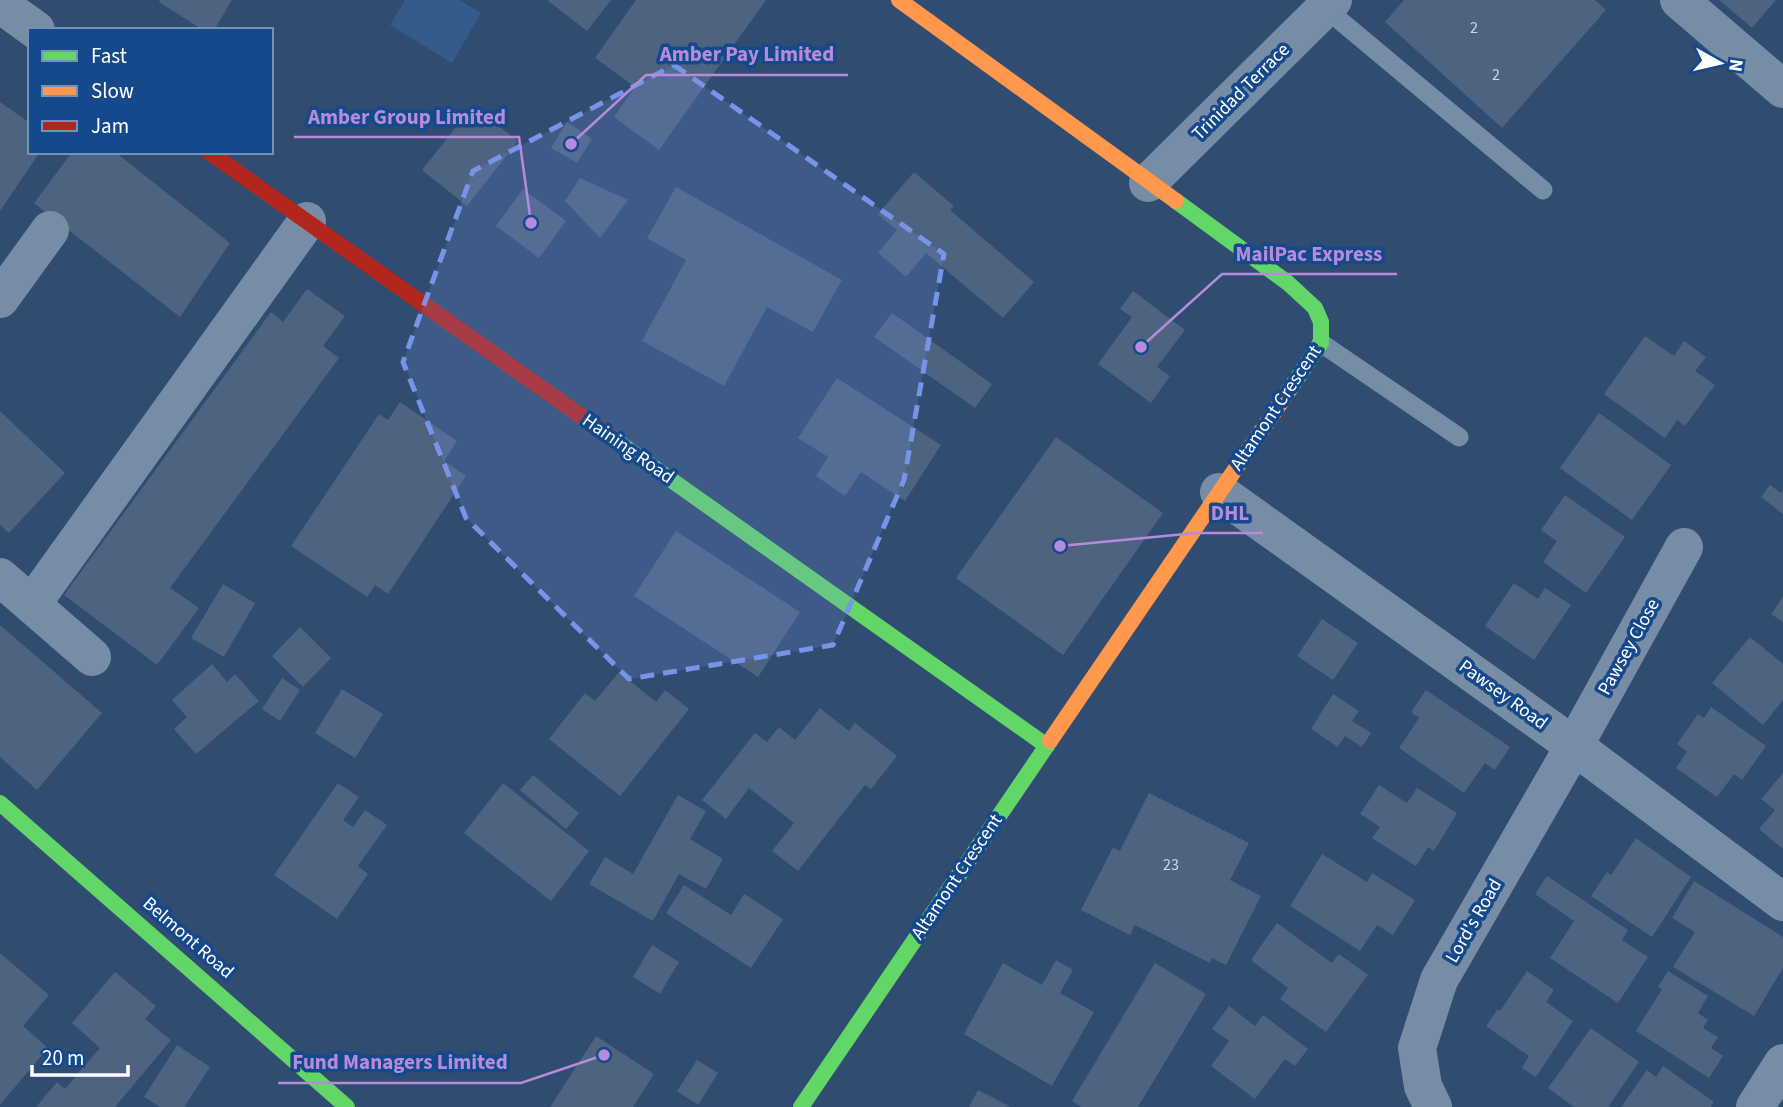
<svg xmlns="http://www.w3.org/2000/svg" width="1783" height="1107" viewBox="0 0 1783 1107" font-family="'Source Sans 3',sans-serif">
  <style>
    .water { fill: #355b8a }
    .building { fill: #4d6380 }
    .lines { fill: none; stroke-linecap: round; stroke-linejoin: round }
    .lane { stroke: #778ca5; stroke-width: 19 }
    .street { stroke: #778ca5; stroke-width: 38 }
    .fast { stroke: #63d668; stroke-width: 16 }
    .slow { stroke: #ff974d; stroke-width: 16 }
    .jam { stroke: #b3261e; stroke-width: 16 }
    .marked { fill: #7795e8; fill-opacity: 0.2; stroke: #7795e8; stroke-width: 5; stroke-dasharray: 14 9; stroke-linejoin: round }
    .labels { text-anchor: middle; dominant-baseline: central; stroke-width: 7; stroke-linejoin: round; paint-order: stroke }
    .number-label { font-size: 16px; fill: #d2d8df }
    .street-label { font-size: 19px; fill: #fff; stroke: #15498b }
    .leader { fill: none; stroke: #b68bdc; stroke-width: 2.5 }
    .callout-dot { fill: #b68bdc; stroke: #15498b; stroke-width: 2.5 }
    .callout-label { font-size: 21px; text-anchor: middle; font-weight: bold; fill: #b68bdc; stroke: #15498b; stroke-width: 7; stroke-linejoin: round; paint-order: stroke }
  </style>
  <rect width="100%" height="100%" fill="#304c70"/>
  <path class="water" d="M405,0H459L481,13L452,63L390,25Z"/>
  <path class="building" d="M160,0H232L214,30H203L159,2Z
    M547,0H611L587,31Z
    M636,0H766L659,150L614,117L635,87L595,58Z
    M1404,0H1595L1606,10L1502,128L1385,22Z
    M1719,0H1776L1752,28Z
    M0,102L30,123V152H40L0,211Z
    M473,106L518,141L467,206L422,170Z
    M567,122L592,139L577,163L551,148Z
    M72,152H115L230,243L180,317L34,203Z
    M914,172L954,206L950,210L1034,282L1003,318L926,253L906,277L878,253L897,230L878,214Z
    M580,178L628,200L600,238L565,201Z
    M676,187L842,280L813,332L767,307L724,386L642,341L686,260L647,238Z
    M523,189L566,221L539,258L496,226Z
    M307,289L345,316L323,346L339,358L170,588L199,608L157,665L64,595L271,312L283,322Z
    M1133,291L1185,330L1157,367L1170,376L1151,403L1098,364L1132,317L1120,309Z
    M892,313L992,384L975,408L874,337Z
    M1645,336L1674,356L1684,341L1706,357L1695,371L1715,385L1685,426L1677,420L1665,438L1604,394Z
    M837,378L941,445L905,501L861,472L845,496L816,476L828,457L798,438Z
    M400,402L457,441L444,461L466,476L388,594L375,585L367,597L291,546L379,414L388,420Z
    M0,411L65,473L9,533L0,525Z
    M1599,413L1671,465L1632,520L1560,468Z
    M1056,437L1163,513L1063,655L956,578Z
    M1770,485L1781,493L1783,490V514L1761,497Z
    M1565,495L1625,537L1586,593L1543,562L1557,541L1541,530Z
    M676,531L800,612L758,677L634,596Z
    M1514,583L1538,599L1545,588L1571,605L1534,660L1485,626Z
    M223,584L255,603L224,657L191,638Z
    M1783,597V622L1771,614Z
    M1322,619L1358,643L1333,680L1297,656Z
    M0,625L102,713L37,790L0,757Z
    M300,627L331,658L303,687L272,656Z
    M1750,637L1783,664V700L1763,725L1712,683Z
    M212,664L227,682L235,674L259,701L196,754L174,729L187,717L172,700Z
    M619,672L656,702L665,690L689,709L620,796L549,739L585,693L595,701Z
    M282,678L300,690L280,721L262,709Z
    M342,689L383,714L355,758L315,733Z
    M1426,690L1510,747L1495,770L1485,763L1464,793L1399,748L1419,718L1411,712Z
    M1333,694L1359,711L1352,721L1371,733L1362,747L1345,736L1338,747L1311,729Z
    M1711,707L1766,746L1742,780L1734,774L1717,797L1676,768L1687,752L1677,744L1698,714L1704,718Z
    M820,708L849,731L855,723L897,756L871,789L865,785L798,871L772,851L794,823L749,788L726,819L702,800L755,733L767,742L779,727L795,740Z
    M1783,773V849L1759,829L1775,810L1761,799Z
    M533,775L579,813L566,829L520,790Z
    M338,783L359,797L343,820L353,827L365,810L387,825L358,866L368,874L337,919L274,875Z
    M503,783L589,851L551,901L464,833Z
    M1379,785L1407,803L1417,788L1457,813L1434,851L1428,847L1416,866L1372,838L1380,827L1360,814Z
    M1149,793L1249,843L1230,880L1261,896L1226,965L1212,958L1210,963L1135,925L1130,935L1081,910L1113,847L1120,851Z
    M678,795L706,811L690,839L723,859L706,889L679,874L653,921L589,884L605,857L633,874Z
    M1636,838L1691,877L1652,937L1591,896L1607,872L1611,875Z
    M1322,854L1367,882L1372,873L1415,900L1393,935L1377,925L1360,951L1290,906Z
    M1547,876L1628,930L1622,940L1648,957L1618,1003L1550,958L1574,921L1535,894Z
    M1694,881L1783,937V968L1754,1016L1673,967L1695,932L1672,918Z
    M684,885L731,915L744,894L783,919L751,968L666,913Z
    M1277,923L1332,963L1339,954L1368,975L1326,1032L1280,999L1288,988L1251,960Z
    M652,945L679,962L660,994L633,977Z
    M0,953L49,995L23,1026L48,1048L0,1105Z
    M1056,960L1073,970L1060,993L1094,1012L1052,1086L964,1034L1003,963L1042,985Z
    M1155,963L1206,994L1138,1107H1081L1072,1101Z
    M1527,971L1554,990L1546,1002L1573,1021L1536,1077L1522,1068L1529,1056L1486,1026L1498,1009L1500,1011Z
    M1668,971L1708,996L1698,1013L1708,1020L1703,1028L1718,1037L1711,1048L1723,1056L1709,1078L1636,1031L1662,989L1658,987Z
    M115,972L156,1006L145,1019L171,1040L115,1107H36L57,1082L65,1089L100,1048L72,1023Z
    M1229,1006L1255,1026L1263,1015L1308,1049L1295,1066L1285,1059L1255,1099L1211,1066L1229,1041L1212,1029Z
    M1591,1028L1639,1062L1608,1107H1574L1548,1088Z
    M596,1036L654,1074L633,1107H550Z
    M177,1045L210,1067L184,1107H160L144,1097Z
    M697,1060L718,1073L698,1105L677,1091Z
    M1663,1066L1714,1102L1711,1107H1621L1647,1070L1656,1077Z
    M978,1090L1011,1107H969Z"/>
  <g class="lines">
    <path class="lane" d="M1325,8L1543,190
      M1321,343L1459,437"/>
    <path class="street" d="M1679,0L1783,89
      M0,4L36,30
      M1148,183L1333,0
      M0,299L50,230
      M1219,492L1574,746L1783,902
      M0,577L92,657
      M32,604L307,221
      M1433,1107L1423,1086L1417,1048L1439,980L1574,746L1684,547
      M1755,1107L1783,1063"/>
    <path class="fast" d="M1176,201L1288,283L1315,308L1321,322V343L1290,389
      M612,438L1047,746
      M0,803L347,1107
      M801,1107L1050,741"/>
    <path class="slow" d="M899,0L1176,201
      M1050,741L1290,389"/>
    <path class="jam" d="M209,152L612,438"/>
  </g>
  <path class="marked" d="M674,65L944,254L904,480L833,645L629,679L466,518L403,362L473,171Z"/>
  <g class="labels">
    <g class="number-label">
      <text x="1474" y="28">2</text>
      <text x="1496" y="75">2</text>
      <text x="1171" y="865">23</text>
    </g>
    <g class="street-label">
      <text transform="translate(1241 92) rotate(-45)">Trinidad Terrace</text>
      <text transform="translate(1276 408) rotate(-56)">Altamont Crescent</text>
      <text transform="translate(628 449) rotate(35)">Haining Road</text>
      <text transform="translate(1629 647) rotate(-61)">Pawsey Close</text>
      <text transform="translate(1503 695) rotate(36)">Pawsey Road</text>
      <text transform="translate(957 877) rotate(-56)">Altamont Crescent</text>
      <text transform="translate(1474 921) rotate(-60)">Lord's Road</text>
      <text transform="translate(188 938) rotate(41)">Belmont Road</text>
    </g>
  </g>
  <path class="leader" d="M571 144L646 75H848M531 223L519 137H294M1141 347L1222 274H1397M1060 546L1196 533H1263M604 1055L521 1083H278"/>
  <g class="callout-dot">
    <circle cx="571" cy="144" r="7"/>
    <circle cx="531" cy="223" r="7"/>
    <circle cx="1141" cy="347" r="7"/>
    <circle cx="1060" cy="546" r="7"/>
    <circle cx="604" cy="1055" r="7"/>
  </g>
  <g class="callout-label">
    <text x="747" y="61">Amber Pay Limited</text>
    <text x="407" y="124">Amber Group Limited</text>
    <text x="1309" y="261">MailPac Express</text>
    <text x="1230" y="520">DHL</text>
    <text x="400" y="1069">Fund Managers Limited</text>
  </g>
  <rect x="28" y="28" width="245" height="126" fill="#15498b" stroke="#7392b9" stroke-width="2"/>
  <rect x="42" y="51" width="35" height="10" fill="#63d668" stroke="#7392b9" stroke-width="2"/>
  <text x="91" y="63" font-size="21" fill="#ffffff">Fast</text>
  <rect x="42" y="86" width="35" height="10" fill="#ff974d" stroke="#7392b9" stroke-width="2"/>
  <text x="91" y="98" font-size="21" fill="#ffffff">Slow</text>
  <rect x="42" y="121" width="35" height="10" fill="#b3261e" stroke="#7392b9" stroke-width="2"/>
  <text x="91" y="133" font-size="21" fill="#ffffff">Jam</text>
  <g transform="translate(1720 63) rotate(98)" stroke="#15498b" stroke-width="5" paint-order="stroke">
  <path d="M0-5L12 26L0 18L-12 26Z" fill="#ffffff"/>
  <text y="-10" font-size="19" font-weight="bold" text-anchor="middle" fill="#ffffff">N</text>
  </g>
  <path d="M32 1065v10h96v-10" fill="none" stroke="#ffffff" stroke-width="3.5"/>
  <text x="42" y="1065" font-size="21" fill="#ffffff" stroke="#15498b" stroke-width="5" paint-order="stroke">20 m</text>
</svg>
